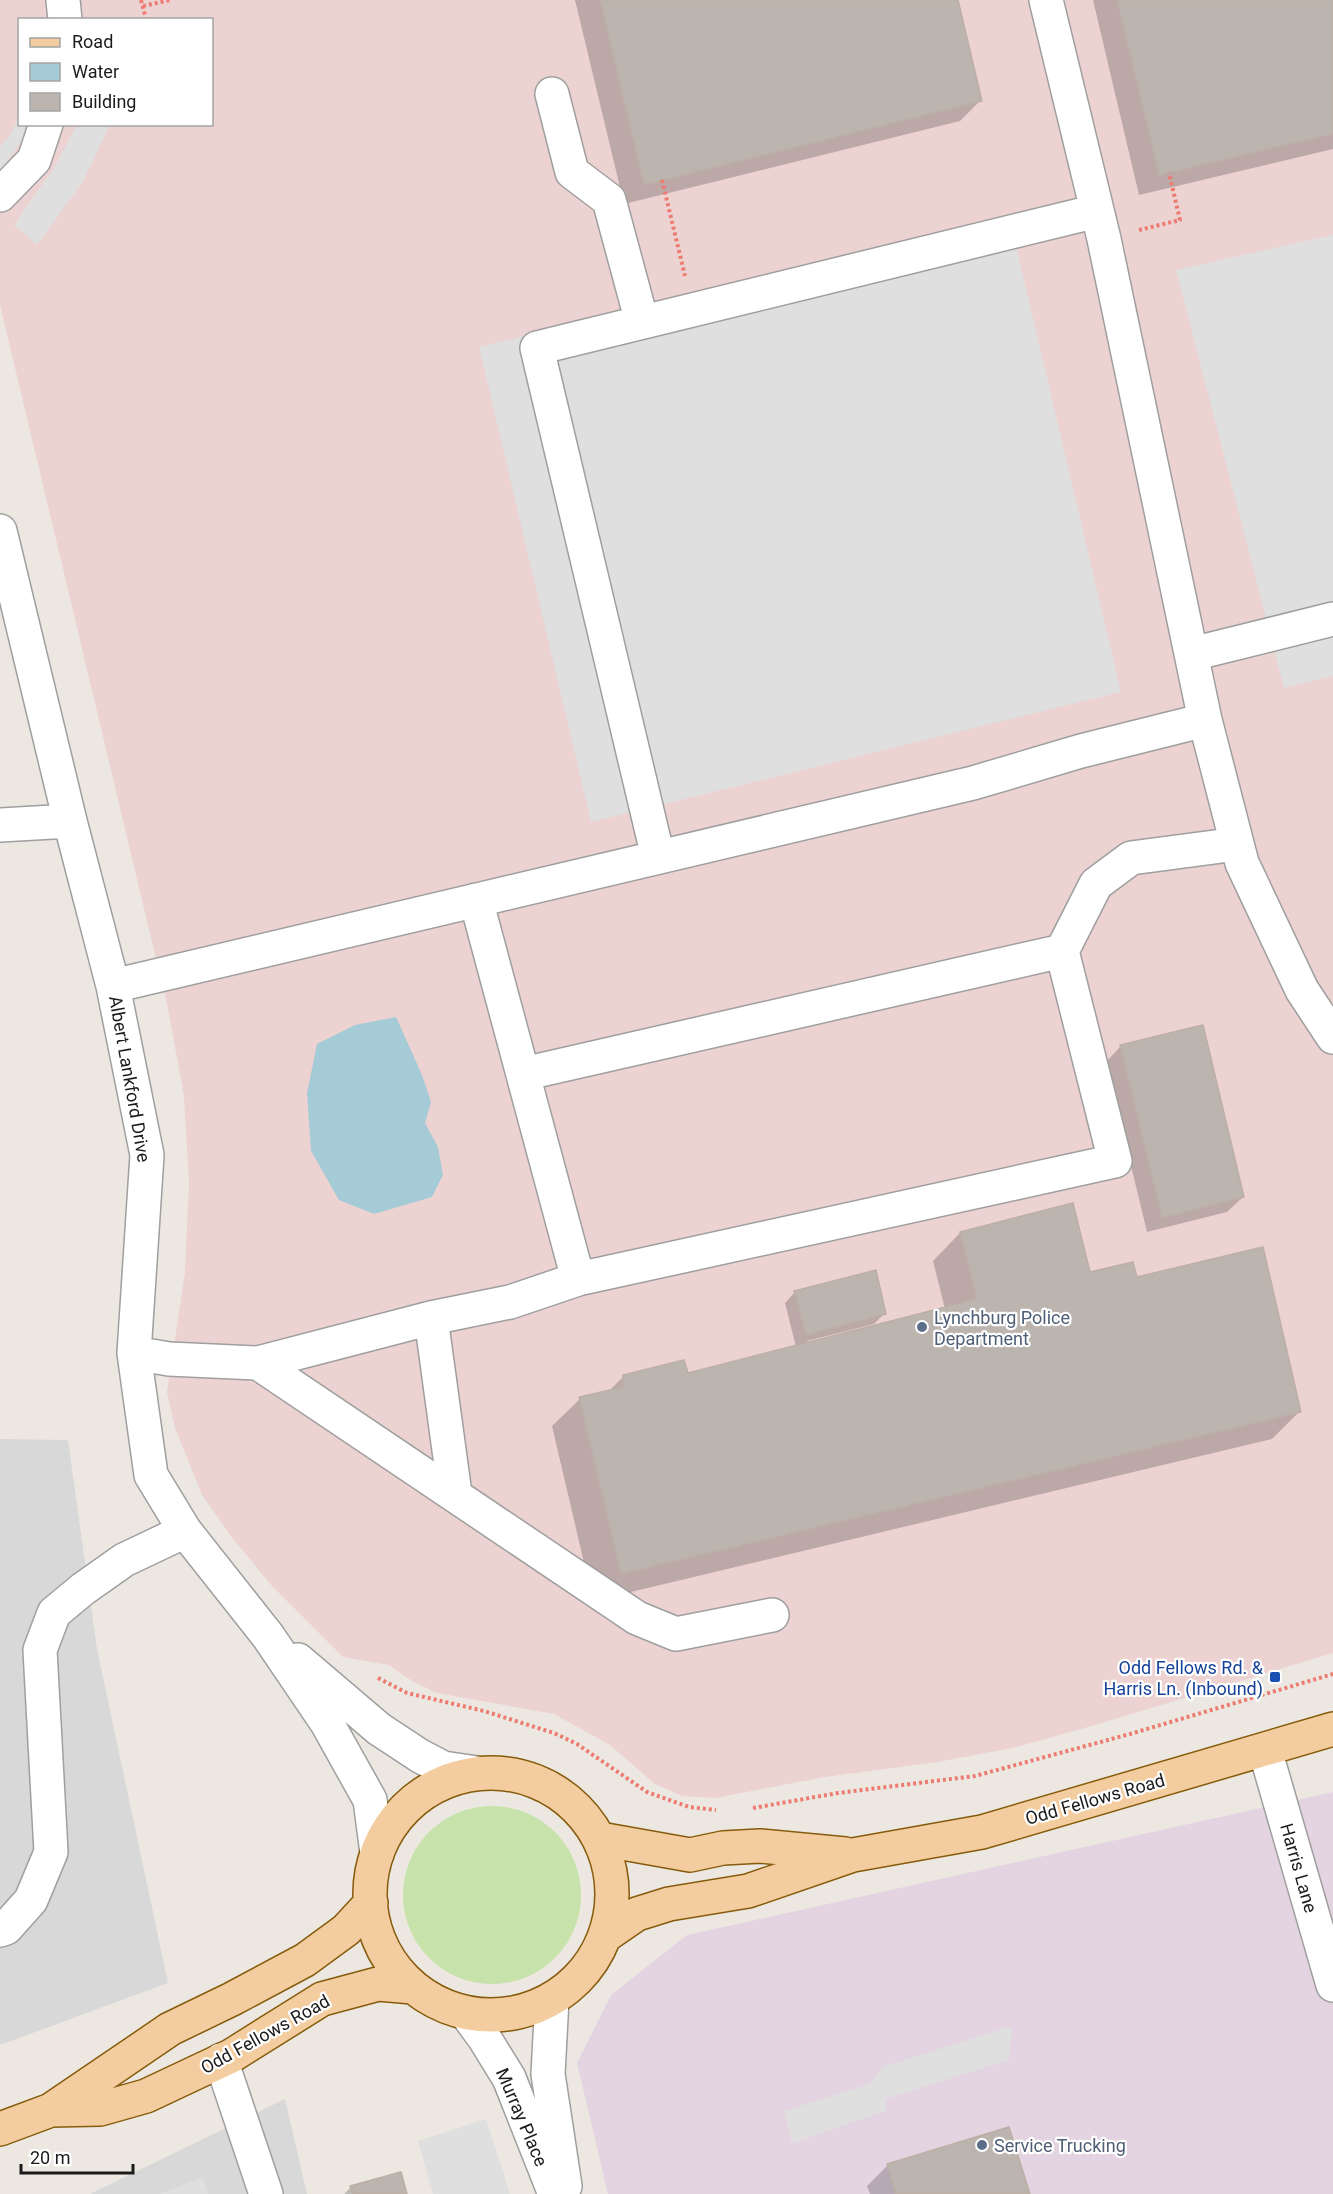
<svg xmlns="http://www.w3.org/2000/svg" width="1333" height="2194" viewBox="0 0 1333 2194" font-family="Roboto,sans-serif">
  <style>
    .residential { fill: #d9d8d8 }
    .commercial { fill: #ecd2d1; fill-rule: evenodd }
    .industrial { fill: #e4d4e1 }
    .grass { fill: #c7e2aa }
    .parking { fill: #dfdfdf }
    .water { fill: #a5ccd6 }
    .shadow { fill: #0003 }
    .building { fill: #bcb4ae; stroke: #bcafa5; stroke-width: 1.5 }
    .lines { fill: none; stroke-linecap: round; stroke-linejoin: round }
    .minor-casing { stroke: #9f9f9f; stroke-width: 36 }
    .major-casing { stroke: #865b0c; stroke-width: 36 }
    .path { stroke: #ed7b71; stroke-width: 4; stroke-dasharray: 3 3; stroke-linecap: butt }
    .minor { stroke: #fff; stroke-width: 33 }
    .major { stroke: #f3cd9f; stroke-width: 33 }
    .service-dot { fill: #5c6f8a; stroke: #fff; stroke-width: 2 }
    .transit-dot { fill: #1a4fb4; stroke: #fff; stroke-width: 2 }
    .labels { text-anchor: middle; dominant-baseline: central; stroke-width: 4.5; stroke-linejoin: round; paint-order: stroke }
    .street-label { font-size: 18px; fill: #1b1b1b; stroke: #fff }
    .service-label { font-size: 18px; fill: #4e5e75; stroke: #fff; text-anchor: start }
    .transit-label { font-size: 18px; fill: #164399; stroke: #fff; text-anchor: end }
  </style>
  <rect width="100%" height="100%" fill="#ece8e1"/>
  <path class="residential" d="M0,1439L68,1440L97,1649L168,1983L0,2045Z
    M285,2099L307,2194H90Z"/>
  <path class="commercial" d="M0,0H1333V1653L1095,1725L1017,1747L938,1762L825,1777L715,1798L682,1796L655,1784L610,1745L554,1714L437,1693L412,1681L389,1665L343,1657L271,1585L230,1535L202,1495L175,1428L167,1392L185,1272L189,1184L184,1096L168,1009L0,305ZM20,20H212V124H20Z"/>
  <path class="industrial" d="M1333,1792V2194H608L577,2063L611,1995L687,1935Z"/>
  <path class="grass" d="M403 1895a89 89 0 1 1 178 0a89 89 0 1 1-178 0Z"/>
  <path class="parking" d="M19,116L20,124L30,125L21,142L0,171V147L12,132Z
    M77,125H110L82,183L37,245L14,225L54,168Z
    M1009,216L1121,692L591,822L479,347Z
    M1333,235V676L1284,688L1176,270Z
    M1012,2026L1009,2060L885,2099L886,2111L792,2143L784,2111L870,2084L882,2067Z
    M486,2119L510,2194H433L418,2141Z
    M203,2177L208,2194H159Z"/>
  <path class="water" d="M396,1017L422,1075L431,1102L425,1123L438,1147L443,1175L432,1197L374,1214L339,1200L311,1151L307,1093L317,1044L355,1025Z"/>
  <path class="shadow" d="M575,0H956L980,101L960,121L624,204Z
    M1093,0H1333V149L1139,195Z
    M1121,1046L1243,1197L1227,1212L1147,1232L1106,1062Z
    M960,1233L1089,1274L1136,1279L1300,1411L1272,1439L593,1601L552,1426L580,1399L608,1392L624,1376L687,1375L796,1347L785,1303L795,1292L885,1313L874,1324L807,1341L808,1344L945,1309L933,1261Z
    M888,2165L1028,2194H870L867,2186Z
    M351,2187L405,2194H344Z"/>
  <path class="building" d="M600,0H958L982,101L644,185Z
    M1117,0H1333V134L1159,175Z
    M1203,1025L1244,1197L1162,1218L1120,1045Z
    M1073,1203L1090,1272L1133,1262L1137,1277L1263,1247L1301,1412L621,1574L579,1397L623,1387V1375L684,1360L688,1373L977,1299L960,1232Z
    M876,1270L886,1314L806,1335L794,1291Z
    M1009,2127L1030,2194H896L887,2164Z
    M401,2172L407,2194H353L350,2186Z"/>
  <g class="lines">
    <defs>
      <path id="minor" d="M63,0L65,20
        M1046,0L1104,239L1205,720L1242,863L1302,990L1333,1037
        M552,94L572,172L609,200L642,322
        M0,195L34,160L46,124
        M0,531L70,821L113,986L147,1155L134,1353L151,1475L185,1531L268,1636L327,1723L370,1800L377,1853
        M1192,654L1333,619
        M0,825L70,821
        M658,857L537,348L1097,211
        M476,900L578,1279
        M1062,951L1096,884L1131,858L1237,844
        M113,986L973,783L1081,751L1205,720
        M431,1318L455,1494
        M134,1353L169,1359L258,1363L431,1318L510,1302L578,1279L1115,1161L1062,951L523,1074
        M258,1363L637,1618L676,1634L772,1615
        M298,1660L379,1729L420,1756L443,1768L477,1773
        M1265,1750L1333,1985
        M0,1930L6,1928L31,1900L51,1852L40,1650L54,1613L83,1589L124,1560L185,1531
        M552,1999L548,2074L565,2186
        M466,2013L485,2039L509,2078L555,2194
        M221,2060L266,2194"/>
      <path id="major" d="M370 1894a121 121 0 1 1 242 0a121 121 0 1 1-242 0Z
        M600,1839L690,1855L723,1848L760,1846L845,1854
        M605,1936L637,1914L669,1904L748,1891L853,1855L982,1832L1333,1729
        M51,2110L100,2109L146,2096L231,2056L322,1999L378,1984L413,1987
        M0,2129L51,2110L170,2029L232,1999L305,1960L346,1930L371,1903"/>
    </defs>
    <use href="#minor" class="minor-casing"/>
    <use href="#major" class="major-casing"/>
    <path class="path" d="M141,0L146,19
      M143,6L170,0
      M662,180L685,276
      M1139,230L1180,220L1169,173
      M378,1678L407,1693L484,1711L554,1733L577,1744L647,1792L689,1807L716,1810
      M753,1808L838,1793L975,1776L1130,1734L1333,1674"/>
    <use href="#minor" class="minor"/>
    <use href="#major" class="major"/>
  </g>
  <g class="service-dot">
    <circle cx="922" cy="1327" r="6"/>
    <circle cx="982" cy="2145" r="6"/>
  </g>
  <rect class="transit-dot" x="1269" y="1671" width="12" height="12" rx="3"/>
  <g class="labels">
    <g class="street-label">
      <text transform="translate(130 1079) rotate(80)">Albert Lankford Drive</text>
      <text transform="translate(1095 1799) rotate(-16)">Odd Fellows Road</text>
      <text transform="translate(1299 1868) rotate(74)">Harris Lane</text>
      <text transform="translate(265 2034) rotate(-29)">Odd Fellows Road</text>
      <text transform="translate(522 2117) rotate(67)">Murray Place</text>
    </g>
    <g class="service-label">
      <text x="934" y="1317">Lynchburg Police<tspan x="934" dy="21">Department</tspan></text>
      <text x="994" y="2145">Service Trucking</text>
    </g>
    <g class="transit-label">
      <text x="1263" y="1667">Odd Fellows Rd. &amp;<tspan x="1263" dy="21">Harris Ln. (Inbound)</tspan></text>
    </g>
  </g>
  <rect x="18" y="18" width="195" height="108" fill="#ffffff" stroke="#a4a4a4" stroke-width="1.5"/>
  <rect x="30" y="38" width="30" height="9" fill="#f3cd9f" stroke="#a4a4a4" stroke-width="1.5"/>
  <text x="72" y="48" font-size="18" fill="#1b1b1b">Road</text>
  <rect x="30" y="63" width="30" height="18" fill="#a5ccd6" stroke="#a4a4a4" stroke-width="1.5"/>
  <text x="72" y="78" font-size="18" fill="#1b1b1b">Water</text>
  <rect x="30" y="93" width="30" height="18" fill="#bcb4ae" stroke="#a4a4a4" stroke-width="1.5"/>
  <text x="72" y="108" font-size="18" fill="#1b1b1b">Building</text>
  <path d="M21 2164v9h112v-9" fill="none" stroke="#1b1b1b" stroke-width="3"/>
  <text x="30" y="2164" font-size="18" fill="#1b1b1b" stroke="#ffffff" stroke-width="4.5" paint-order="stroke">20 m</text>
</svg>
